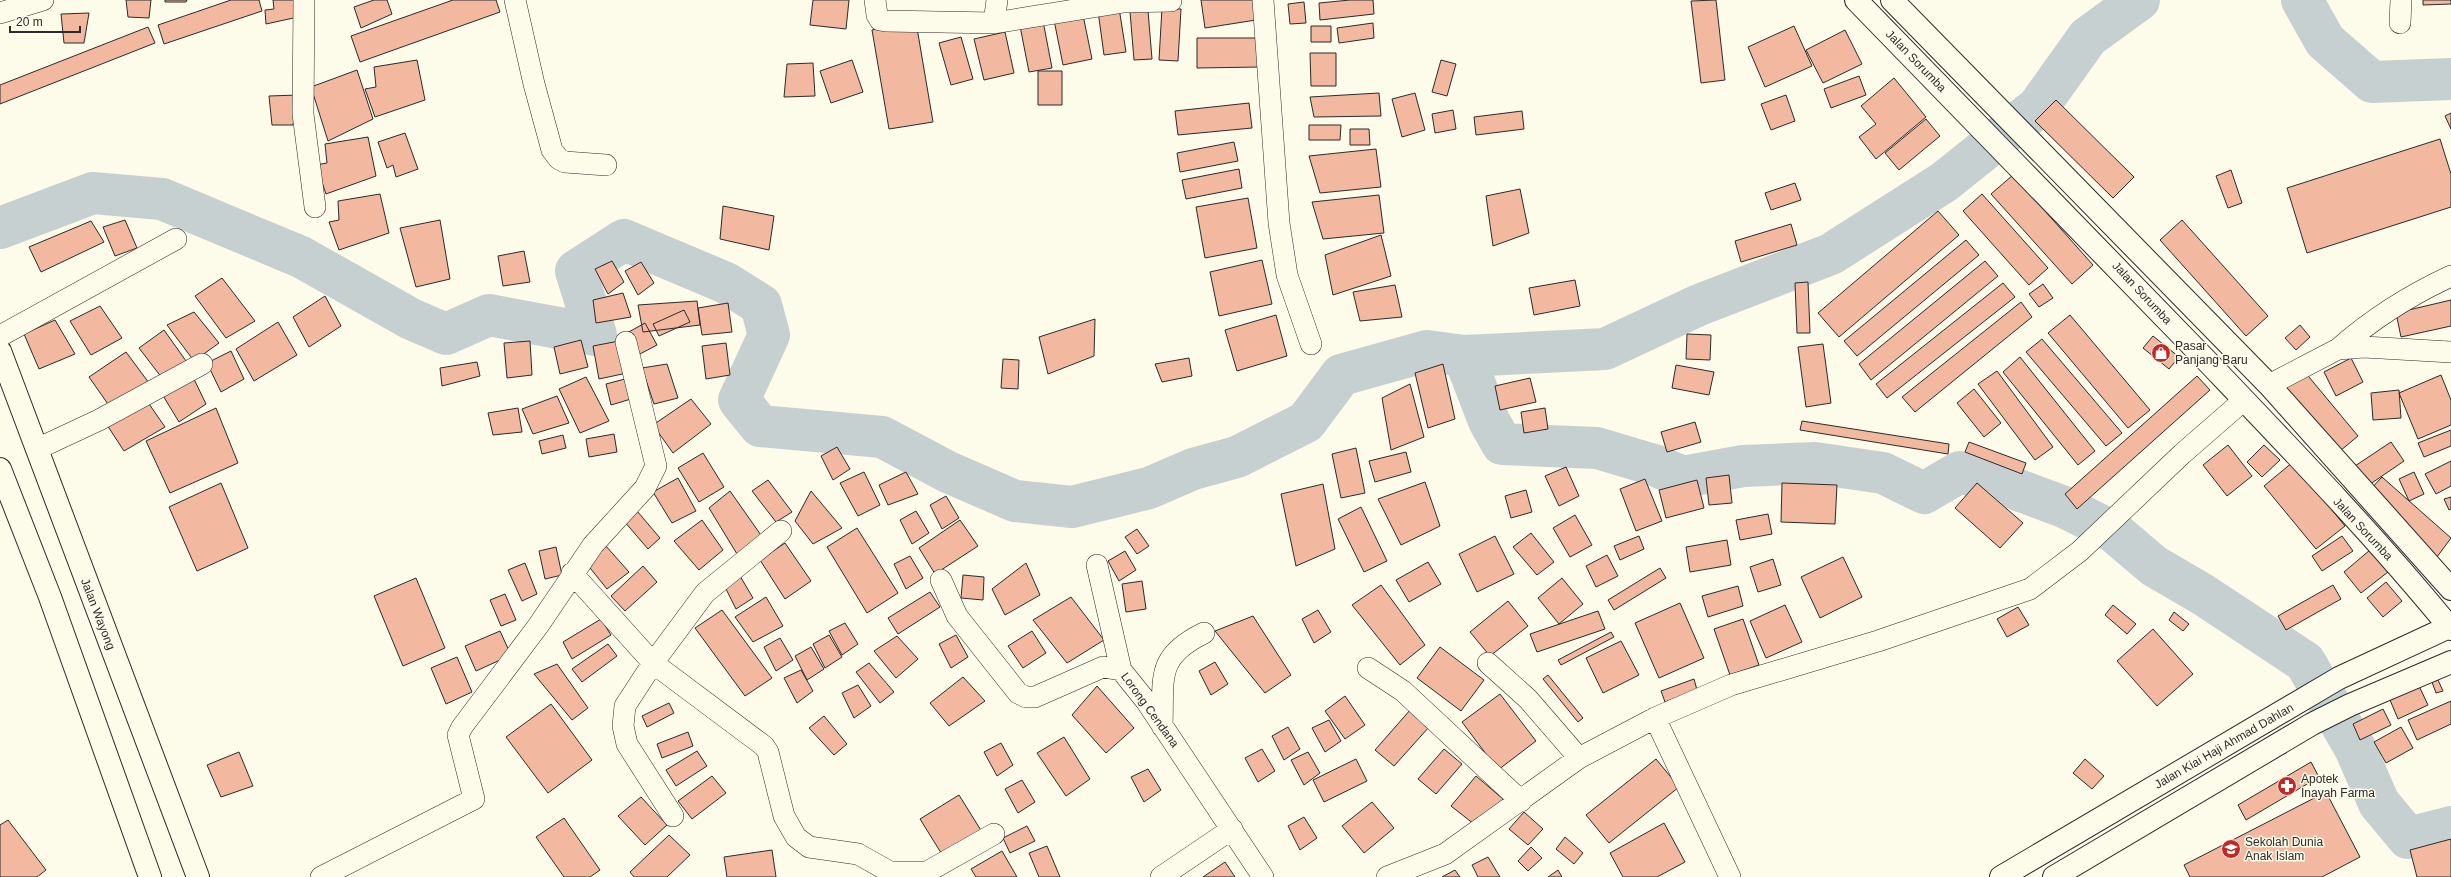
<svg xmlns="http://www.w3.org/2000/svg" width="2451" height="877" viewBox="0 0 2451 877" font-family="Arial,sans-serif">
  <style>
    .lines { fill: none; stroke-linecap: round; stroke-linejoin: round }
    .river { stroke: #c7d0d0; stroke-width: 42 }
    .building { fill: #f2b8a0; stroke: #2b2b2b }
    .street-casing { stroke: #2b2b2b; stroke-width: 22 }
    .secondary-casing { stroke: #2b2b2b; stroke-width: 24 }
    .street { stroke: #fdfbea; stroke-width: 21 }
    .secondary { stroke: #fdfbea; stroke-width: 22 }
    .labels { text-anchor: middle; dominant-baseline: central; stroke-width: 3; stroke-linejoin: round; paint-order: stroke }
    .street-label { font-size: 12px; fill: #2b2b2b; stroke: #fdfbea }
    .poi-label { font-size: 12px; fill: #2b2b2b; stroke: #fdfbea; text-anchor: start }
  </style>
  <rect width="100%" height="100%" fill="#fdfbea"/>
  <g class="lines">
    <path class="river" d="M2302,0L2325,41L2372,82L2451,79
      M0,228L93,193L162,199L301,257L411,319L446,334L489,315L596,335L576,271L624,240L726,283L761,305L769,335L739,400L760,426L882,437L948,472L1015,501L1072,507L1149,488L1193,469L1237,457L1306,422L1341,375L1427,351L1464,356L1489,421L1502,444L1597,448L1654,465L1683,477L1743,466L1815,463L1883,473L1924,493L1960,472L2013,488L2064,507L2114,532L2154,566L2202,594L2305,662L2355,748L2379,803L2408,838L2451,827
      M1464,356L1605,349L1699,305L1831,254L1944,182L2038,107L2088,37L2139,0"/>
  </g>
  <path class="building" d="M126,0H151L149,18L128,17Z
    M165,0H187L186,2H165Z
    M231,0H259L262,11L164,44L158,25Z
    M273,0H295L298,17L266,24L265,10L274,9Z
    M374,0H387L392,14L361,28L354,7Z
    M453,0H496L500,12L360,62L351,36Z
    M813,0H849L846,29L810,25Z
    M1201,0H1253L1256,20L1205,28Z
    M1350,0H1373L1374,14L1320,20L1319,3Z
    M1716,0L1725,80L1701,83L1691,1Z
    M2423,0H2451V4L2423,5Z
    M1304,2L1306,23L1290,24L1288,4Z
    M1119,8L1126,52L1104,55L1098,11Z
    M1162,8L1181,9L1178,61L1159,60Z
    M1148,11L1152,59L1134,60L1130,12Z
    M89,13L84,43H64L61,14Z
    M1083,15L1092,59L1063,65L1054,20Z
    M1043,21L1052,68L1029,72L1020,26Z
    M916,22L933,122L889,129L872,30Z
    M1373,23L1374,38L1339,43L1337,28Z
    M1311,26H1331V42H1311Z
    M1794,26L1812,66L1765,87L1748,47Z
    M148,27L155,43L0,104V85Z
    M1845,30L1862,64L1823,83L1806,50Z
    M1005,32L1014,73L984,80L974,39Z
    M961,37L973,79L951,85L939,43Z
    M1197,38H1260V67L1197,68Z
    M1310,53H1336V86H1311Z
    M417,60L425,100L375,117L365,89L376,87L374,67Z
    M852,60L863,92L831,103L820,71Z
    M1441,60L1456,64L1447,96L1432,92Z
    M813,63L815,96L784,97L787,64Z
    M357,70L373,119L328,141L311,87Z
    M1038,71H1062V105H1038Z
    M1859,76L1866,95L1831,108L1824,89Z
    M1894,78L1926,117L1876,159L1859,137L1876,124L1861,106Z
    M1379,93L1381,116L1314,117L1310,97Z
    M1415,93L1425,130L1402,137L1392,99Z
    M298,95L293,125H272L269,96Z
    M1786,95L1795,121L1771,130L1761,104Z
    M2056,100L2134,177L2113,198L2035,121Z
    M1249,103L1252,128L1178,135L1175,111Z
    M1453,110L1456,129L1435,133L1432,114Z
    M1522,111L1524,129L1476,135L1474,117Z
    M2451,113V129L2445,116Z
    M1926,119L1940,136L1899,170L1885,153Z
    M1309,125H1341L1340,140H1309Z
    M1350,129H1369L1370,145H1350Z
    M405,133L418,169L396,177L393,165L387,168L378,142Z
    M368,137L376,176L326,194L316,165L327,163L325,144Z
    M2440,139L2451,174V207L2307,253L2287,188Z
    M1234,142L1238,161L1180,172L1177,153Z
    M1376,149L1381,187L1320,193L1309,156Z
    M1239,169L1242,188L1186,199L1182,180Z
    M2231,170L2242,203L2228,208L2216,176Z
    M2013,175L2093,265L2072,284L1991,194Z
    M1795,183L1801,200L1771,210L1765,193Z
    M1520,189L1529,233L1493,246L1486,196Z
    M380,194L389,233L339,250L329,222L339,220L338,201Z
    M1982,194L2048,268L2029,285L1963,211Z
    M1379,195L1384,233L1323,239L1312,202Z
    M1248,198L1257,248L1205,258L1196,207Z
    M723,206L774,216L769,250L720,239Z
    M1938,211L1959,235L1839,337L1818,313Z
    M125,220L137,248L115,256L103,227Z
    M440,220L450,279L416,287L400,228Z
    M2182,220L2268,316L2246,336L2160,240Z
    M91,221L104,242L41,272L29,247Z
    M1791,224L1797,245L1741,262L1735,241Z
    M1381,235L1391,276L1333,295L1325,255Z
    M1966,240L1979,255L1857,356L1844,341Z
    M524,251L530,282L503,286L498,256Z
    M1262,260L1272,304L1219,316L1210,272Z
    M612,261L624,282L608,294L595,269Z
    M1985,261L1998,276L1871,380L1859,364Z
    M641,262L654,283L638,295L625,271Z
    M222,278L255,321L226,338L195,296Z
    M1575,280L1580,306L1534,315L1529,288Z
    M1808,282L1810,333H1797L1795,283Z
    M2003,283L2015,297L1887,398L1876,384Z
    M2043,284L2053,298L2039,307L2029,294Z
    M1395,285L1402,317L1360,321L1353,292Z
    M623,293L631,317L596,323L593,300Z
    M325,296L341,326L309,347L293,317Z
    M2451,300V326L2401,337L2396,313Z
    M697,301L700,325L643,332L638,305Z
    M2021,302L2032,317L1915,412L1902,397Z
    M728,303L732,332L702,335L698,308Z
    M100,306L122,338L91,355L70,321Z
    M684,310L690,322L659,336L653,324Z
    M194,312L219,343L194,361L167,325Z
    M1276,315L1287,356L1237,371L1225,330Z
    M2070,315L2150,410L2128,428L2048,333Z
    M1095,319L1094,356L1048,374L1039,337Z
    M55,320L75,354L39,369L24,334Z
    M278,322L297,355L254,381L236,349Z
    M645,323L657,345L638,355L627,333Z
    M2300,325L2310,337L2296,350L2285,338Z
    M164,330L186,361L162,378L139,348Z
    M1687,334L1711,335L1710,360L1686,359Z
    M2153,336L2179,357L2169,369L2143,348Z
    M2042,339L2122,433L2106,446L2026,352Z
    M581,340L588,367L560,374L554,347Z
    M530,341L532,375L507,378L504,343Z
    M619,341L627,373L599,379L593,346Z
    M726,343L730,375L706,379L702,346Z
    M1823,344L1831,403L1806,407L1798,347Z
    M231,351L244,379L221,392L207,363Z
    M126,352L149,383L110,407L89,377Z
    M2020,357L2095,451L2078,465L2003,372Z
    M1189,358L1192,376L1162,382L1155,364Z
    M2351,358L2363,382L2336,396L2324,372Z
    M1003,359L1019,360L1018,389L1001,388Z
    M477,362L480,376L442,386L440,368Z
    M667,364L678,398L654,404L642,368Z
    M1443,364L1455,419L1428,428L1415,373Z
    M1676,365L1714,372L1709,395L1672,388Z
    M1997,371L2053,447L2035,460L1978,384Z
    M2304,371L2358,436L2334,456L2280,392Z
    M192,375L206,404L179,422L162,394Z
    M2441,375L2451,400V425L2418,439L2399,393Z
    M2197,376L2210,390L2077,509L2065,494Z
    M586,377L609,421L580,433L559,389Z
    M1530,378L1536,402L1500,410L1495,386Z
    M625,379L631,399L611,405L606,384Z
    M1410,384L1424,437L1391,450L1382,398Z
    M1974,389L2001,423L1984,437L1957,403Z
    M2399,390L2401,418L2373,420L2371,393Z
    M557,396L569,423L533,434L522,409Z
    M691,399L711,424L673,453L653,425Z
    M147,401L165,427L124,451L107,425Z
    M216,408L238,463L170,493L146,441Z
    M518,408L522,432L493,435L488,413Z
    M1545,408L1548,429L1524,433L1521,412Z
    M1802,421L1949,444L1948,454L1800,430Z
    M1695,422L1701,442L1667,452L1661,432Z
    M2451,430V446L2424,457L2418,443Z
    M614,434L617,452L589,457L586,439Z
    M563,435L566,448L542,454L539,441Z
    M1969,442L2026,463L2022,474L1965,452Z
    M2391,442L2404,461L2363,489L2349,470Z
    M2228,445L2252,476L2227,496L2203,465Z
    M2264,445L2280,460L2262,477L2247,462Z
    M837,447L850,469L833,480L821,456Z
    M1356,448L1365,493L1341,498L1332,454Z
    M1406,452L1411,472L1375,482L1369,461Z
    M703,453L724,487L699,502L678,468Z
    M2451,461V486L2436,494L2425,474Z
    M2293,462L2345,526L2316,549L2264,486Z
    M1566,467L1579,496L1559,506L1545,476Z
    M864,472L880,505L858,516L840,483Z
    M906,472L918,494L888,505L879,485Z
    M2414,472L2424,494L2409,501L2399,479Z
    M1729,475L1732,503L1709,505L1706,478Z
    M2382,477L2451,538L2437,557L2366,494Z
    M678,478L696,511L672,523L653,492Z
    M1645,479L1662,521L1636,531L1620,489Z
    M768,480L792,512L776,522L752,491Z
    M1697,480L1704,508L1666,518L1659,490Z
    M1425,482L1440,526L1401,545L1378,499Z
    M221,483L248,548L197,571L169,507Z
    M1782,483L1837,485L1835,524L1781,522Z
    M1977,483L2023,523L2000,548L1955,508Z
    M1323,484L1335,549L1296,566L1281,494Z
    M1526,490L1532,512L1511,518L1505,496Z
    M730,491L763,538L737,554L709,508Z
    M811,491L842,528L813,544L795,521Z
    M946,496L959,518L942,529L930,505Z
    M2451,497V509L2449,510L2444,499Z
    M1361,507L1387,561L1364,572L1338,519Z
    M637,511L660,538L648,549L624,521Z
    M916,511L929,533L912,544L900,520Z
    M1768,514L1772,534L1740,540L1736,520Z
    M1575,515L1592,545L1570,557L1553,528Z
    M702,520L723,550L699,570L674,541Z
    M960,520L978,546L935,574L919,548Z
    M857,528L898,593L867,613L827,547Z
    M1137,529L1149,546L1137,554L1125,537Z
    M1531,533L1554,562L1537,575L1513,547Z
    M1495,536L1514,574L1477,592L1459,554Z
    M1639,536L1644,549L1620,560L1614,546Z
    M2342,536L2353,551L2322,571L2312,556Z
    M1727,540L1731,565L1690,572L1686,547Z
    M785,543L811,581L785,599L760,560Z
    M605,545L629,572L607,589L586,563Z
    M556,547L562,575L545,579L539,551Z
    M2370,550L2388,572L2361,593L2344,572Z
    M1125,551L1136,570L1119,581L1108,561Z
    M1607,555L1618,576L1596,587L1586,566Z
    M910,556L923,578L906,589L894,564Z
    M1843,557L1862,597L1820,618L1801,577Z
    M1773,559L1781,585L1758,592L1750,567Z
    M1428,562L1441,584L1409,602L1396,580Z
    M525,563L537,594L522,601L508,570Z
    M1026,563L1040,595L1005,615L992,589Z
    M643,566L657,582L625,611L611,596Z
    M1660,568L1666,578L1614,610L1608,600Z
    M963,575L984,577L983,600L961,598Z
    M740,576L753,598L736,609L724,585Z
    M416,578L445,648L403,666L374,596Z
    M1562,578L1583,604L1559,624L1538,598Z
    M1142,581L1146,609L1126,612L1122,584Z
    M2386,582L2402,601L2383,617L2367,598Z
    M1381,585L1425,645L1400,665L1352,605Z
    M2333,585L2341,599L2286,630L2278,616Z
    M1738,586L1743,606L1708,617L1702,596Z
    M930,592L940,607L898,634L888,618Z
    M505,594L516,620L501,626L490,600Z
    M766,597L783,626L753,642L735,617Z
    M1071,597L1104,640L1067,663L1033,620Z
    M1508,601L1528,626L1490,656L1470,632Z
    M1680,603L1704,658L1659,678L1635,623Z
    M1785,605L1802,642L1766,658L1750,621Z
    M2113,605L2136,624L2127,634L2105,615Z
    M2018,607L2029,625L2007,637L1997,619Z
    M722,610L772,678L745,696L695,628Z
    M1318,610L1331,632L1314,643L1302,619Z
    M1598,611L1605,629L1537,652L1530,634Z
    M2174,612L2189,624L2183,631L2169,620Z
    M1253,616L1291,675L1265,693L1215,631Z
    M601,619L611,635L572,659L563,642Z
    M1743,619L1759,665L1730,675L1714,629Z
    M845,623L858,644L842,655L829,631Z
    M2153,629L2193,674L2157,706L2117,661Z
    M500,631L511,655L476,671L465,646Z
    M1032,631L1046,653L1023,668L1008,646Z
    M1611,632L1614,637L1561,665L1558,660Z
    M829,635L842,657L825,668L813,644Z
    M956,635L968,657L951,668L939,644Z
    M897,636L918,659L896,678L874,651Z
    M780,638L793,660L776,671L764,647Z
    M1621,641L1639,675L1603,693L1586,658Z
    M608,644L617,656L582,682L572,669Z
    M811,647L824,669L807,680L795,656Z
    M1440,647L1484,680L1461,711L1417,678Z
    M457,657L472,692L446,704L431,668Z
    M1215,662L1228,684L1211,695L1199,671Z
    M869,663L894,692L880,703L856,672Z
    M557,664L588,708L572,720L534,674Z
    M801,670L813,691L797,703L784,678Z
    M1548,675L1583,718L1578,722L1543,679Z
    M963,677L985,701L949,726L930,703Z
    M1694,679L1697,690L1665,702L1661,691Z
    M2438,680L2443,691L2436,693L2432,682Z
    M858,685L871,706L854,718L842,693Z
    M1097,686L1134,728L1106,753L1072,715Z
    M2419,686L2428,705L2398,719L2390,700Z
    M1500,694L1536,741L1498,770L1462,722Z
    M1345,696L1365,725L1345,739L1325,711Z
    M2451,701V724L2417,740L2408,720Z
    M669,703L674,713L647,727L642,716Z
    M551,704L592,760L548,793L506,737Z
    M1411,709L1430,726L1394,766L1375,750Z
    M2383,709L2391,725L2360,740L2353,724Z
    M824,716L847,744L834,755L809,728Z
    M1329,720L1341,741L1325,752L1312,728Z
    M1288,727L1300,749L1284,760L1272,736Z
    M2401,727L2413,748L2386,763L2374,742Z
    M688,732L693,746L662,758L657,744Z
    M1064,737L1090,779L1066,796L1037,753Z
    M1001,743L1013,765L997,776L984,752Z
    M1262,749L1275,771L1258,782L1245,758Z
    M1444,749L1462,764L1436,794L1418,779Z
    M697,751L707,766L676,786L666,770Z
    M239,752L253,786L221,797L207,765Z
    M1308,752L1320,773L1304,785L1291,760Z
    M1356,759L1367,781L1324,802L1313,780Z
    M1656,759L1679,787L1609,843L1586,815Z
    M2085,759L2104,776L2092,789L2073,773Z
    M2311,762L2319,777L2246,820L2238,805Z
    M1148,769L1161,790L1144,802L1131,777Z
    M712,776L726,793L692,819L678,801Z
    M1476,776L1503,799L1479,828L1451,806Z
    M1022,780L1035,802L1018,813L1005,789Z
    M2326,792L2360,857L2322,877H2190L2184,865Z
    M959,795L982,832L943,856L920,819Z
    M641,797L667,825L645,845L618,816Z
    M1372,802L1394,828L1364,853L1342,826Z
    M1524,812L1543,829L1528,845L1509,829Z
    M1304,817L1317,838L1300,850L1288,826Z
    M564,818L600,870L590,877H564L536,837Z
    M8,820L46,870L37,877H0V825Z
    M1664,823L1685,862L1657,877H1623L1610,853Z
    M1027,826L1035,841L1010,853L1003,838Z
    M669,835L690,855L667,877H634L630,872Z
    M1565,837L1583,853L1574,864L1556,849Z
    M2451,839V877H2417L2410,850Z
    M1047,846L1060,877H1039L1029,853Z
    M1531,847L1542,858L1528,871L1518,861Z
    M772,850L776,877H727L724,857Z
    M1002,851L1017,877H976L971,869Z
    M1488,857L1500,877H1478L1472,865Z
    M1225,862L1235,877H1203Z
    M1455,870L1460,877H1442Z
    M1558,870L1562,877H1548Z"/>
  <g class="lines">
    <defs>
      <path id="street" d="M304,0L303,114L315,207
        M515,0L534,84L552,150L559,159L565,162L606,165
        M875,0L877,15L880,20L886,21L994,23L997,0
        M1263,0L1279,223L1287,275L1311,344
        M0,13L43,0
        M994,23L1124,2L1171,1
        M2400,23L2401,0
        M0,336L176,239
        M2338,349C2372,319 2410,295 2451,276
        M2269,385L2338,349L2364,347L2451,352
        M37,449L99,420L202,364
        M1097,565L1121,670
        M572,573L653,663L764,746L768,752L784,816L796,837L809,847L858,854L890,872H927L994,834
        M941,580L957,616L1018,693L1026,697H1035L1103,667L1121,670L1146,701L1263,877
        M1488,663L1528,699L1579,758
        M1368,668L1403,691L1521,801
        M1655,718L1730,877
        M1162,726C1164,678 1155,657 1204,633
        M673,816L627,744L623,726L625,706L653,663L705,593L781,531
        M321,877L474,799L458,735L462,727L538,626L593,545L645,488L656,466L626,342
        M1161,877L1232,829
        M1387,877L1445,854L1579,758L1655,718L1731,685L1878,641L2030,589L2080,551L2182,454L2244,400"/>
      <path id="secondary" d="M1856,0C1973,119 2089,239 2205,359C2289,447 2374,535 2451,629
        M1892,0L2269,385L2451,589
        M0,351L198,877
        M0,469L50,597L150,877
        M2001,877L2339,678L2451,626
        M2054,877L2312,724L2350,705L2451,662"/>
    </defs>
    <use href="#street" class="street-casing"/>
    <use href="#secondary" class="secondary-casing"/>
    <use href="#street" class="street"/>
    <use href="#secondary" class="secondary"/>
  </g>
  <defs>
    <symbol id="shop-disc" viewBox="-11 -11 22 22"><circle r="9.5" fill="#c62828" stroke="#fdfbea"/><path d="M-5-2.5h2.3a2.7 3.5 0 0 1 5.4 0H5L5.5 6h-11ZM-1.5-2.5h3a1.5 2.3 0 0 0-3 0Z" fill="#fff"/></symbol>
    <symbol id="pharmacy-disc" viewBox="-11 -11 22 22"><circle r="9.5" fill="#c62828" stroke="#fdfbea"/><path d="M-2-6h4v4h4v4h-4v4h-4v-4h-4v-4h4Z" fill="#fff"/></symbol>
    <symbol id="school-disc" viewBox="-11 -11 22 22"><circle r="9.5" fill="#c62828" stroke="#fdfbea"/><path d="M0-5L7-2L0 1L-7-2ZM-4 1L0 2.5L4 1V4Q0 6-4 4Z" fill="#fff"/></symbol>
  </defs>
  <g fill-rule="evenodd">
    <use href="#shop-disc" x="2150" y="342" width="22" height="22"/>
    <use href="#pharmacy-disc" x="2276" y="775" width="22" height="22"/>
    <use href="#school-disc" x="2220" y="838" width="22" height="22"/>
  </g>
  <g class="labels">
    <g class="street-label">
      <text transform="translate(1916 61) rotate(46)">Jalan Sorumba</text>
      <text transform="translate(2142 293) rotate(47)">Jalan Sorumba</text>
      <text transform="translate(2363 529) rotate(47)">Jalan Sorumba</text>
      <text transform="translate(98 614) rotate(69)">Jalan Wayong</text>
      <text transform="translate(1150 710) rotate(54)">Lorong Cendana</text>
      <text transform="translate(2224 746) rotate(-30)">Jalan Kiai Haji Ahmad Dahlan</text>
    </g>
    <g class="poi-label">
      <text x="2175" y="346">Pasar<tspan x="2175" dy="14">Panjang Baru</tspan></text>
      <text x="2301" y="779">Apotek<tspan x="2301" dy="14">Inayah Farma</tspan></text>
      <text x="2245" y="842">Sekolah Dunia<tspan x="2245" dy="14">Anak Islam</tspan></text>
    </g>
  </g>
  <path d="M10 26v6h70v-6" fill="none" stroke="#2b2b2b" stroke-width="2"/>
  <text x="16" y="26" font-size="12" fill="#2b2b2b" stroke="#fdfbea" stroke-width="3" paint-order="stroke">20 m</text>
</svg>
